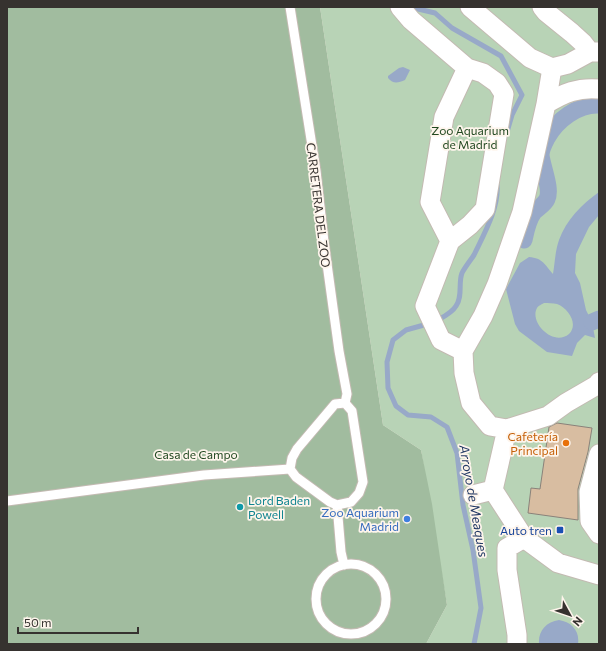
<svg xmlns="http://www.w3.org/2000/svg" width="606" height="651" viewBox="0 0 606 651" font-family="Commissioner,sans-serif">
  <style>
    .green { fill: #b8d3b6 }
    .forest { fill: #a1bc9f }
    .water { fill: #98a9c8; fill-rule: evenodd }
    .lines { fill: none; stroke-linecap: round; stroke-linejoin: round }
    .stream { stroke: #98a9c8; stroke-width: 5 }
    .canal { stroke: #98a9c8; stroke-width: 17 }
    .building { fill: #d8bda1; stroke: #8a827a }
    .lane-casing { stroke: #c3bab2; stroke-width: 11 }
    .street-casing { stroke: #c3bab2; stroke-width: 21 }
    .lane { stroke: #fff; stroke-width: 9 }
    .street { stroke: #fff; stroke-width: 19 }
    .food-dot { fill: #e8710a; stroke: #fef5ec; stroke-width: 1.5 }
    .culture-dot { fill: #0f9aa8; stroke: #fef5ec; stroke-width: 1.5 }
    .shop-dot { fill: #3f7fe0; stroke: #fef5ec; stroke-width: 1.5 }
    .transit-dot { fill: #1a4fb4; stroke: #fef5ec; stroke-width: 1.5 }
    .labels { text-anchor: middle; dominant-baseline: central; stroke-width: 3.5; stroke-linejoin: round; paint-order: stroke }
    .park-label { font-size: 12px; fill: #214820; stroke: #fef5ec }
    .street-label { font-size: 12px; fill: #36322f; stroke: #fef5ec }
    .food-label { font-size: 12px; fill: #c56008; stroke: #fef5ec; text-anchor: end }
    .culture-label { font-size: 12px; fill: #0d838f; stroke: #fef5ec; text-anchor: start }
    .shop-label { font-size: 12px; fill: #366cbe; stroke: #fef5ec; text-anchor: end }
    .transit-label { font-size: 12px; fill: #164399; stroke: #fef5ec; text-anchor: end }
    .water-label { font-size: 13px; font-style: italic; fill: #243b66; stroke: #fef5ec }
  </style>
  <rect width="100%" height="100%" fill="#fef5ec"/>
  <path class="green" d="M320,7H599V644H426L447,605L421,450L383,425Z"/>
  <path class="forest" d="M7,7H320L383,425L421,450L432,504L447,605L426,644H7Z"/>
  <path class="water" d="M403,67L410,70L405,80C398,83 393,84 388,78V76L399,68Z
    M599,192V215L589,227L576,254L575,273L580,283L586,310L592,322L595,338L585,335L577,343L572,356L547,352L519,331L515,324L506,289L520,263L529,257C543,258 545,265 553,274C555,263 555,251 559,240C566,220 582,204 599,192ZM544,303C548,303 553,303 557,304C568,308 579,324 569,334C553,347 529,322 537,308C538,306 542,304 544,303Z
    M559,620C571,622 580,630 578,644H539C538,631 546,622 559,620Z"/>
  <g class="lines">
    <path class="stream" d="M413,7L414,8L435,13L452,28L501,56L522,95L512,115L507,132
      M436,321C443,317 452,313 456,306C463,296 458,283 462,273C465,267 470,261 474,255C484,234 499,208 497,185
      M424,325L406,330L393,340L387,362L388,388L396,406L408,415L431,417L447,427L457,453L463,505L473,550L481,608L474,644"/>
    <path class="canal" d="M524,240C526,231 528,220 534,212C538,208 545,204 547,199C552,189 542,166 541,155C541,149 545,142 547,138C557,120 578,104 599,105
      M592,322L599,319"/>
  </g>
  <path class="building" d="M557,423L592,428L588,452L578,489V520L528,513L531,488L540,489L549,427Z"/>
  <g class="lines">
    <defs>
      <path id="lane" d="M290,7L316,171L324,242L339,351L347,394L345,403
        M345,403L352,411L363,482L359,493L351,502L337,505L330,502L296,477L290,469L292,458L297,449L335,404Z
        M7,501L204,475L290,469
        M337,505L341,552L344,565
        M316 599a35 35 0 1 1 70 0a35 35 0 1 1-70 0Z"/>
      <path id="street" d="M400,7L411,20L467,68L483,73L497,83L504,94L485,209L470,225L450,241L430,202L444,117L467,68
        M470,7L530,58L552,68L546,104
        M542,7L546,12L572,33L583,43L590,52H599
        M552,68L568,64L590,52
        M450,241L425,306L441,340L463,351L464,373L471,403L490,426L507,429L493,490
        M463,351L483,316L497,284L522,212L546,104C564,93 578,87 599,89
        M507,429L548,416L566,403L597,385L599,382
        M599,454L589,492L590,521L599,534
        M473,495L493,490L524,538L558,563L599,575
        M517,644V635L507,570V548L524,538"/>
    </defs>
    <use href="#lane" class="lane-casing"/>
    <use href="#street" class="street-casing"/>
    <use href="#lane" class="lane"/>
    <use href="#street" class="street"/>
  </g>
  <circle class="food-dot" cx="566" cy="443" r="4"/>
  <circle class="culture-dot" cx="240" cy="507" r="4"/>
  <circle class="shop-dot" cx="407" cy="519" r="4"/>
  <rect class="transit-dot" x="556" y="526" width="8" height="8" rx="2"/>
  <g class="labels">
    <g class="park-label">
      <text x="470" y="130">Zoo Aquarium<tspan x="470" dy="14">de Madrid</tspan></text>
      <text x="196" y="454">Casa de Campo</text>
    </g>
    <g class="street-label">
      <text transform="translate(319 205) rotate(83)">CARRETERA DEL ZOO</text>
    </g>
    <g class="food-label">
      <text x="558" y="436">Cafetería<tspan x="558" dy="14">Principal</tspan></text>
    </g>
    <g class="culture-label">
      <text x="248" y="500">Lord Baden<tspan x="248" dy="14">Powell</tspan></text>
    </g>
    <g class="shop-label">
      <text x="399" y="512">Zoo Aquarium<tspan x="399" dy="14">Madrid</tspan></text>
    </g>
    <g class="transit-label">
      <text x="552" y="530">Auto tren</text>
    </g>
    <g class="water-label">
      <text transform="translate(474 501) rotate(80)">Arroyo de Meaques</text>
    </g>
  </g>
  <rect width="606" height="651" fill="none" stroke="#36322f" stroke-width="16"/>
  <g transform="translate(570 615) rotate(130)" stroke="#fef5ec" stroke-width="3" paint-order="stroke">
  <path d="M0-3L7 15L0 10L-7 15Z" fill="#36322f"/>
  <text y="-6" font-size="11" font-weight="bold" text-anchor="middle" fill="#36322f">N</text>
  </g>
  <path d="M18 627v6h120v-6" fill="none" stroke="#36322f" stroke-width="2"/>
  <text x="24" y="627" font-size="12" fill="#36322f" stroke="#fef5ec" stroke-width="3" paint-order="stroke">50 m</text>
</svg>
